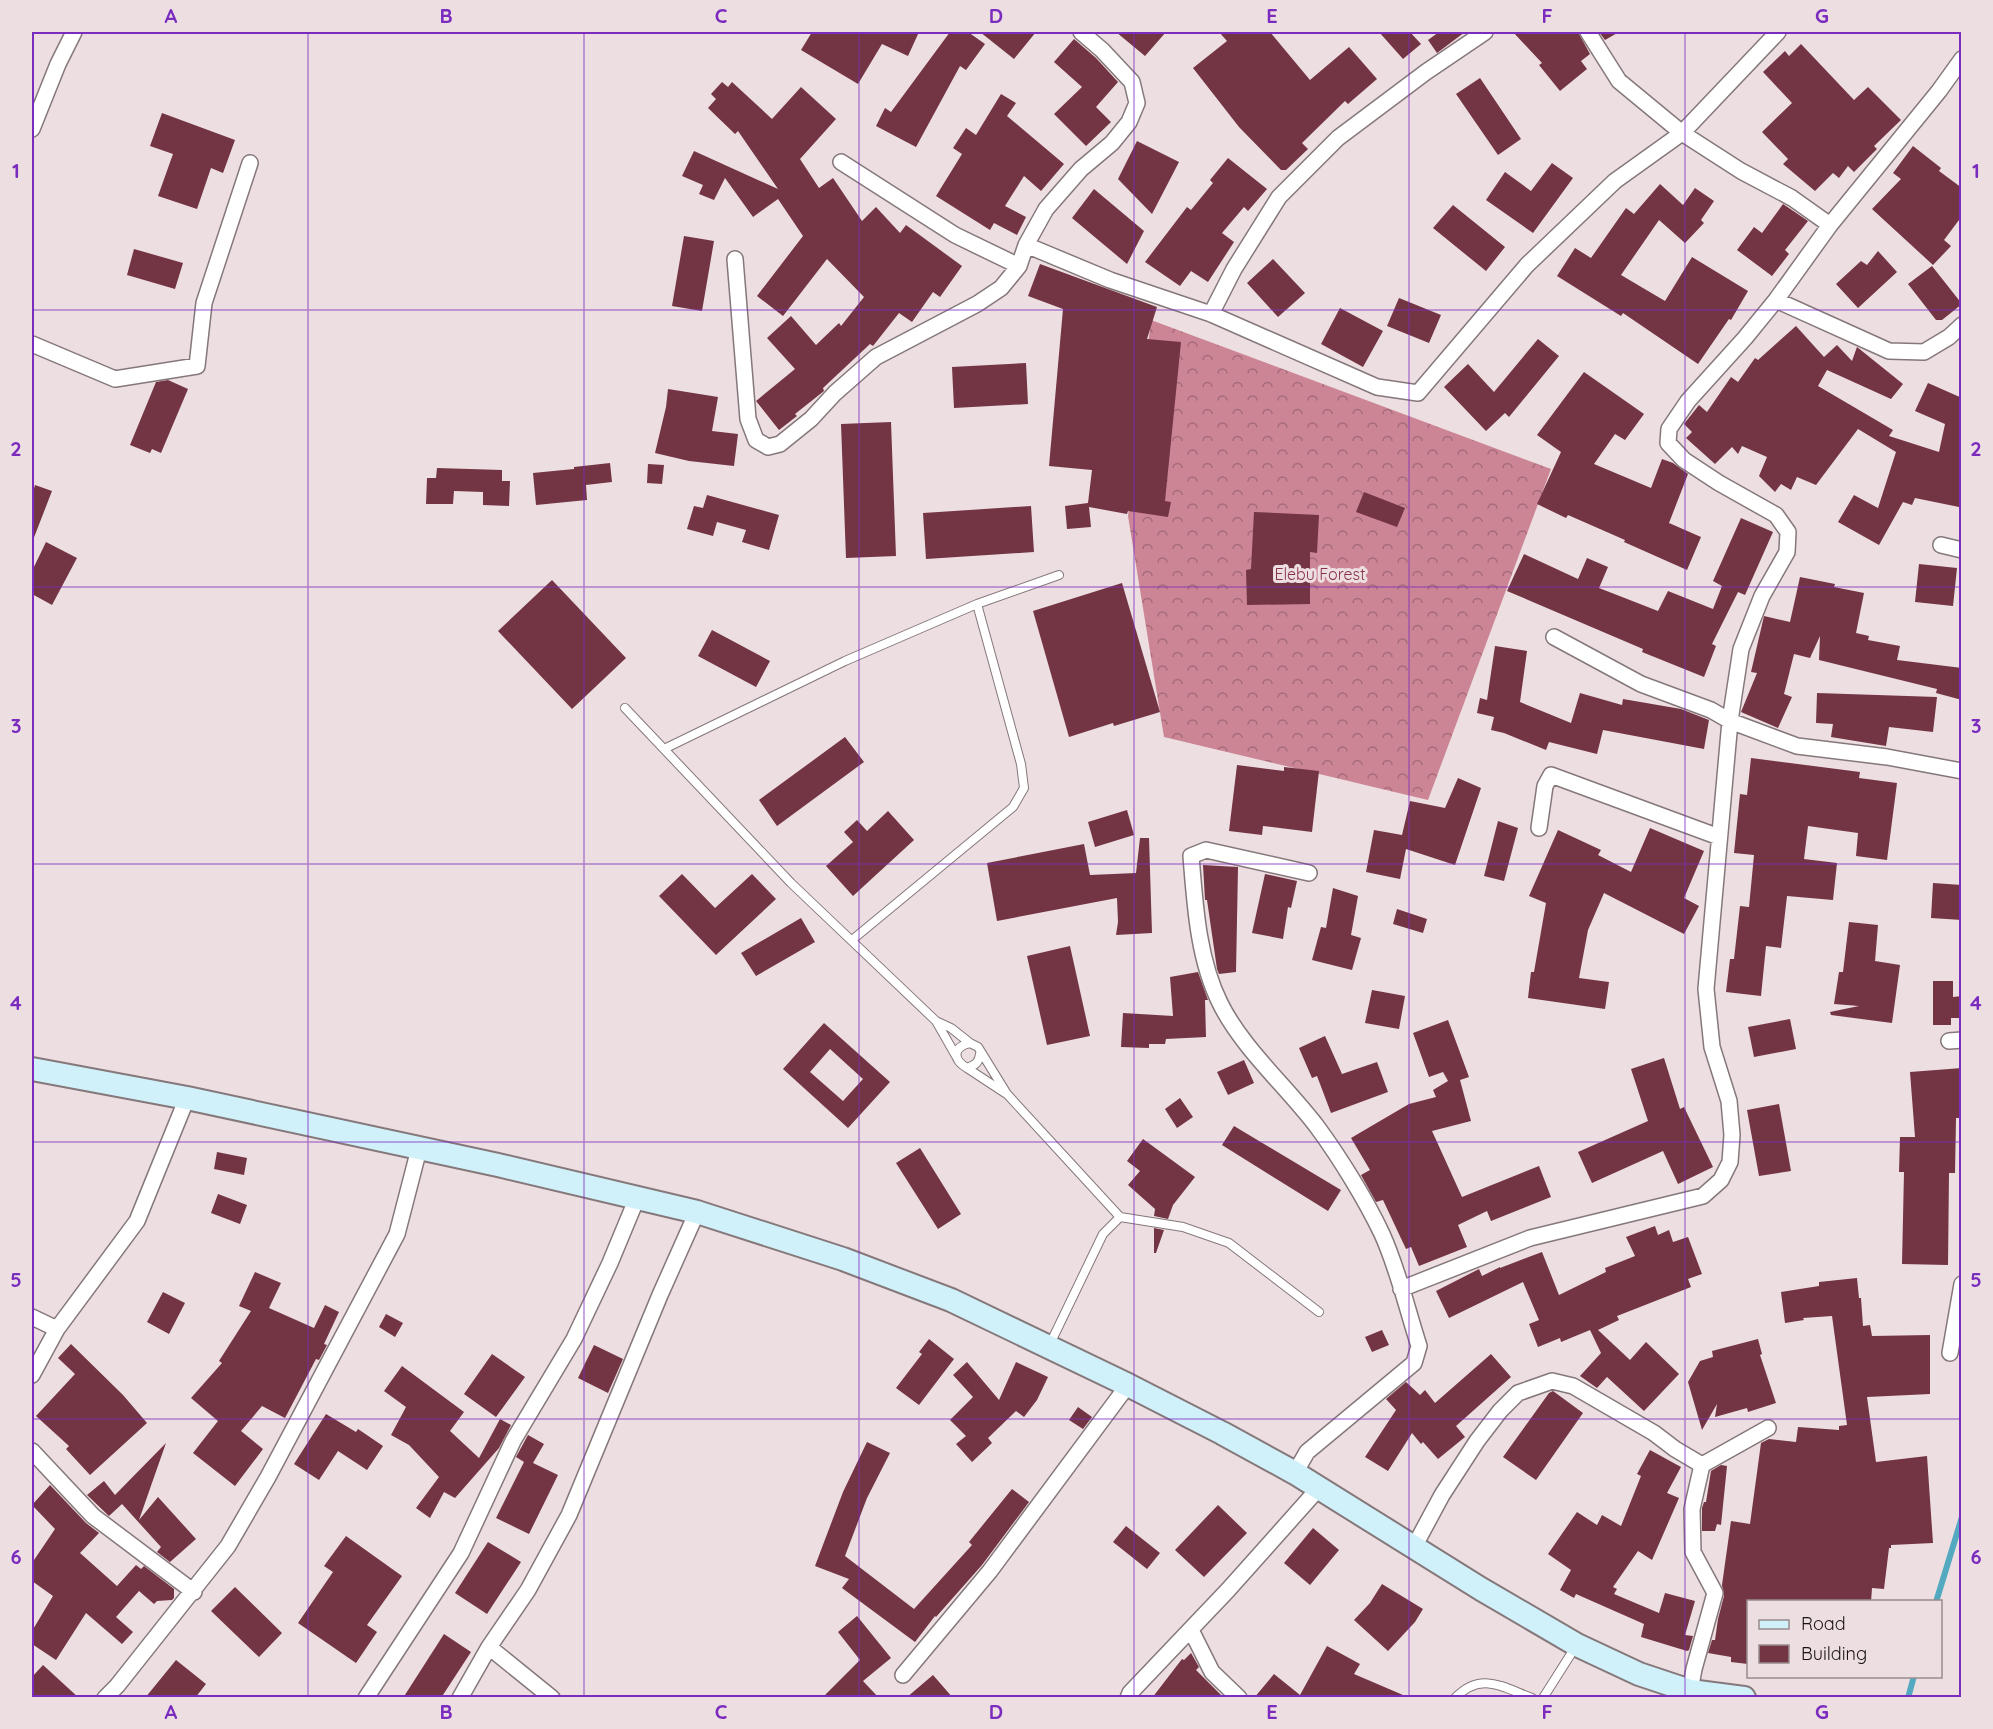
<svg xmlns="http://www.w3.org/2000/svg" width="1993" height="1729" viewBox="0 0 1993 1729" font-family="Quicksand,sans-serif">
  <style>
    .forest { fill: url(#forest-crowns) }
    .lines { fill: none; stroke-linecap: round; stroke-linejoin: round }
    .stream { stroke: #53a9c0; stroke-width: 6 }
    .building { fill: #733444; fill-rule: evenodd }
    .lane-casing { stroke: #85787a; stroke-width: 10 }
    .street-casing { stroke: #85787a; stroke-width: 18 }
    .secondary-casing { stroke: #85787a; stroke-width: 26 }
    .lane { stroke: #fff; stroke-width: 8 }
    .street { stroke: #fff; stroke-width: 15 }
    .secondary { stroke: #d1f1fa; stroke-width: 22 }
    .grid { fill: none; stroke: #7b2cbf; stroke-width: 1.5; stroke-opacity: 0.55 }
    .labels { text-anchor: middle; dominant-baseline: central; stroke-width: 6; stroke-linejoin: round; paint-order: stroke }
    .park-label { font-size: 16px; fill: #89334b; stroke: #eddee1 }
    .neatline { fill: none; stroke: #7b2cbf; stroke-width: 2 }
    .grid-label { font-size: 20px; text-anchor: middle; font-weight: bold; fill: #7b2cbf }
  </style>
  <defs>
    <pattern id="forest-crowns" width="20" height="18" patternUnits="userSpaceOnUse" patternTransform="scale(1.5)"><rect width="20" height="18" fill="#cc8594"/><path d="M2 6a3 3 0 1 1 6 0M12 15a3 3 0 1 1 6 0" fill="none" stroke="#a56b78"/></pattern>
  </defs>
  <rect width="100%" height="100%" fill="#eddee1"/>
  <path class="forest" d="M1151,320L1551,469L1428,800L1164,737L1128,516Z"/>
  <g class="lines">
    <path class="stream" d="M1936,1602L1962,1517
      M1908,1698L1914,1676"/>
  </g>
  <path class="building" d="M812,32H919L908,56L882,44L858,84L801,50Z
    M950,32H968L985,44L966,70L960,66L916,147L876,126L885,108L891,112Z
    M980,32H1036L1014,59Z
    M1116,32H1166L1145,56Z
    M1219,32H1270L1310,80L1349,47L1377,79L1348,104L1345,101L1302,143L1308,149L1286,170H1281L1239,127L1193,68L1227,41Z
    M1379,32H1410L1421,44L1403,59Z
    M1439,32H1465L1437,53L1428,40Z
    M1513,32H1578L1590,54L1581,61L1587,69L1560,91L1539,65L1542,63Z
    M1599,32H1619L1605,40Z
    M1074,39L1096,58L1118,82L1096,107L1111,122L1086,146L1054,114L1082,87L1054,62Z
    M1801,44L1854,100L1868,87L1901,120L1874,146L1877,149L1854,172L1848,166L1839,178L1833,173L1815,191L1783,164L1788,159L1762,132L1792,103L1763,72L1785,51L1789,56Z
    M1480,78L1521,139L1498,155L1456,94Z
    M722,82L728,87L732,82L772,119L801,87L836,119L800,159L819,188L833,178L862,221L876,207L900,233L906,225L962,266L940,297L933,292L912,322L899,313L873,346L870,344L823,388L824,391L795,414L797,416L779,430L756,401L795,369L767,338L791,316L816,345L839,323L841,326L864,297L827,259L783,316L757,296L803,236L778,199L753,217L725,178L714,200L699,194L703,185L682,176L694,151L778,189L738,131L735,134L708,108L716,99L711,94Z
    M1001,94L1016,103L1007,116L1064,164L1041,191L1024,176L1005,206L1026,217L1017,235L994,223L990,230L936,196L962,154L953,148L966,128L976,135Z
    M162,113L235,140L223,173L211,168L197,209L158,196L173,154L150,146Z
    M1137,141L1179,162L1152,214L1118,179Z
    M1913,146L1941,168L1939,171L1962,188V216L1944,240L1951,246L1933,265L1872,209L1901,179L1893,173Z
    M1228,158L1267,189L1248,211L1244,207L1222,233L1234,242L1208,282L1191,271L1180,286L1145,262L1187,207L1191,210L1213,183L1210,180Z
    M1552,163L1573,178L1533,233L1486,200L1505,172L1531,191Z
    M1660,184L1683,205L1695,188L1714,201L1701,220L1704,223L1685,243L1659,220L1621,275L1665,301L1692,257L1748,291L1731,320L1729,319L1698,364L1623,313L1621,316L1557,276L1575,248L1591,258L1626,208L1634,214Z
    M1094,189L1144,231L1127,264L1072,218Z
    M1783,204L1808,221L1785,250L1789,254L1772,276L1737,250L1754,227L1762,233Z
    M1453,205L1505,247L1486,271L1433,228Z
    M684,236L714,241L702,311L672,306Z
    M134,249L183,263L175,289L127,275Z
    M1878,251L1897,272L1858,308L1836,284L1861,261L1867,265Z
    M1273,259L1305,293L1278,317L1247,283Z
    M1040,264L1157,307L1147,339L1181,342L1165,501L1171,502L1168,517L1128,511L1127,514L1089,507L1091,527L1067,529L1065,506L1088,503L1092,470L1049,466L1063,309L1028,296Z
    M1932,266L1962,304L1942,320H1936L1908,284Z
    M1399,298L1441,315L1429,343L1387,326Z
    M1340,308L1383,331L1363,367L1321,344Z
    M1796,326L1824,357L1837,345L1852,361L1857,347L1903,384L1891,399L1827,370L1818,386L1893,430L1889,436L1939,452L1945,424L1915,411L1928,383L1962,398V495L1959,507L1915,498L1912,505L1903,502L1879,545L1838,522L1854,495L1878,508L1896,452L1858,429L1816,485L1797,477L1791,490L1781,484L1775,492L1759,476L1767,457L1742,446L1738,454L1732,447L1715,464L1686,438L1692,432L1684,424L1699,405L1707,412L1731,377L1738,382L1755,358L1758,360Z
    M1538,339L1559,356L1509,417L1505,413L1486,431L1444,387L1468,364L1494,392Z
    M1026,363L1028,404L954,408L952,367Z
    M1584,372L1644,414L1625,440L1615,434L1594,464L1651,488L1662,459L1673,463L1688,474L1669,523L1701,537L1687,570L1624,542L1625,540L1568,515L1566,518L1537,504L1561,452L1537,435Z
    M168,380L188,389L161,453L152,449L150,453L130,445L156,382Z
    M668,389L718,397L712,431L738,434L734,466L689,461L655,453L666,407Z
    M891,422L896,556L846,558L841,424Z
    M610,463L612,482L586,485L587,500L536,505L533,473L574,469V467Z
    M648,464L664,465L662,484L647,483Z
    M437,468L502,470V481H510L509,506L483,505V492L454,491L453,504H426L427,478H436Z
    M35,485L52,491L33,540L32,495Z
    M1364,492L1405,508L1397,527L1356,512Z
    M707,495L779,515L769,550L742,542L746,530L717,522L713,536L687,529L694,506L703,508Z
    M1031,506L1034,552L926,559L923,513Z
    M1254,512L1319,515L1317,553L1310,552V604L1247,605L1246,570L1251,569Z
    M1741,518L1773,532L1745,595L1738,592L1712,644L1716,646L1704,677L1642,652L1643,649L1507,591L1524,554L1578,579L1587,558L1608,567L1599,588L1658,611L1668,591L1713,609L1722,586L1713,581Z
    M46,542L77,558L52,605L32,594V571Z
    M1919,564L1957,568L1953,606L1915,602Z
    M1800,577L1835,584L1834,587L1864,593L1856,633L1869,636L1868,640L1900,646L1897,660L1962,668V700L1936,693L1937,689L1819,660L1820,636L1810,658L1794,654L1784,694L1792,697L1778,728L1741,712L1757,673L1751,672L1764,616L1790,622Z
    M552,580L626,658L572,709L498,631Z
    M1122,583L1160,712L1114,726L1113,723L1069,737L1033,611Z
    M712,630L770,661L756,687L698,656Z
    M1495,646L1527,651L1520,702L1571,723L1580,693L1622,705L1623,699L1681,709L1709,720L1704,749L1603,730L1597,754L1549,742L1546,750L1504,733L1491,730L1494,717L1477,713L1480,698L1487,700Z
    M1817,693L1937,697L1933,732L1889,727L1886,746L1831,737L1833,724L1816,723Z
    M845,737L864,762L777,826L759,800Z
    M1751,758L1860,772L1859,778L1897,783L1887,860L1856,856L1858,833L1808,826L1804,859L1837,863L1833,900L1787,896L1781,948L1766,946L1761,996L1726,992L1730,959H1734L1740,906L1749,907L1754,855L1734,853L1740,794L1747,795Z
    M1237,765L1284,771V767L1319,771L1312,832L1263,826L1262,835L1229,831Z
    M1458,778L1481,788L1455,865L1406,849L1400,879L1366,872L1374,830L1402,835L1410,801L1445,808Z
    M1127,810L1134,835L1095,847L1088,822Z
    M888,811L914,840L853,896L826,866L853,842L844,832L857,820L867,831Z
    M1498,821L1518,828L1504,881L1484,876Z
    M1650,828L1704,851L1684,898L1699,906L1684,934L1604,893L1588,930L1579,978L1609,982L1605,1009L1528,998L1531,972H1534L1546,903L1529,896L1558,830L1601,850L1598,855L1631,872Z
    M1140,838H1149L1152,933L1116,935L1118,922L1117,898L997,921L987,863L1084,844L1090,875L1136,873Z
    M1203,865L1238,867L1236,972L1219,974L1217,969L1207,900H1205Z
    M682,874L715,908L752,874L776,899L716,955L659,896Z
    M1265,874L1297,881L1291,908L1288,907L1283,939L1252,933Z
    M1933,883L1962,885V920L1931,918Z
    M1333,888L1358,896L1351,935L1361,938L1352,970L1312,960L1321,927L1326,928Z
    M1397,909L1427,919L1423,933L1393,924Z
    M801,918L815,942L756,976L741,953Z
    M1849,922L1878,925L1875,961L1900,965L1892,1023L1831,1015L1830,1012L1859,1006L1834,1004L1839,972H1843Z
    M1070,946L1090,1036L1047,1045L1027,956Z
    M1198,972L1208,1000H1205L1206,1037L1166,1039L1165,1044H1149V1048L1121,1047L1123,1013L1173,1016L1170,977Z
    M1933,981H1953V997L1962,996V1018H1951V1025H1933Z
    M1372,990L1405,996L1399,1029L1365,1023Z
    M1790,1019L1796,1049L1754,1057L1748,1027Z
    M1448,1020L1469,1077L1460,1080L1471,1121L1432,1131L1462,1197L1539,1166L1551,1197L1491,1221L1487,1211L1458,1225L1467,1247L1419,1266L1411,1247L1406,1249L1383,1200L1376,1202L1361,1175L1370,1170L1351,1138L1409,1104L1436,1097L1433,1090L1448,1081L1443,1072L1429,1077L1413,1033Z
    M824,1023L890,1082L848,1128L783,1069ZM830,1049L863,1079L843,1101L810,1072Z
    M1325,1036L1342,1074L1377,1062L1388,1092L1331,1113L1317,1076L1312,1078L1299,1048Z
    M1664,1058L1680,1109L1684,1107L1713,1167L1678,1184L1663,1151L1592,1183L1578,1152L1648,1121L1631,1069Z
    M1244,1060L1254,1083L1228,1095L1217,1072Z
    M1962,1068V1118H1956L1955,1173H1949L1948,1265L1902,1264L1904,1172H1899L1900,1137H1915L1910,1072Z
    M1180,1098L1193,1117L1177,1128L1165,1109Z
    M1779,1104L1791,1171L1759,1176L1747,1110Z
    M1234,1126L1341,1190L1328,1211L1222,1145Z
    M1143,1139L1195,1177L1173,1205L1168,1219L1154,1216L1155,1209L1128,1185L1140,1171L1127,1161Z
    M920,1148L961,1214L938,1229L896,1163Z
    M217,1152L247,1158L244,1175L214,1169Z
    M218,1194L247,1205L240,1224L211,1213Z
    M1655,1226L1658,1235L1669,1230L1673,1242L1688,1237L1702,1274L1688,1279L1691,1287L1617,1316L1619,1320L1598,1330L1630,1360L1646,1342L1679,1374L1644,1411L1607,1377L1597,1388L1580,1376L1601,1353L1590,1330L1561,1342L1560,1338L1538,1347L1529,1324L1539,1320L1523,1282L1449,1318L1436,1291L1479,1269L1482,1276L1500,1267V1268L1542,1252L1559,1295L1606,1272L1605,1268L1635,1256L1626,1237Z
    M1154,1228L1164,1230L1156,1253H1154Z
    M255,1272L281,1283L269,1308L314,1328L325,1305L339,1312L324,1344L327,1345L319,1360L316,1359L285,1418L262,1406L241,1431L263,1449L235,1486L193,1453L218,1421L191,1398L222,1363L219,1361L251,1311L239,1306Z
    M1857,1278L1859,1298H1861L1863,1326L1870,1325L1872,1336L1930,1335V1394L1867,1397L1876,1462L1927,1456L1933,1543L1891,1545V1548H1889L1884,1589L1872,1588L1871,1602H1749L1748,1664L1731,1662V1657L1708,1653L1712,1640H1715L1718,1619L1724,1596L1722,1585L1731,1521L1750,1524L1761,1443L1769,1439L1796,1442L1798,1427L1839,1430V1426L1847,1425L1832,1316L1803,1318L1804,1320L1785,1323L1781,1292L1819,1286V1282Z
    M163,1292L185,1303L169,1334L147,1322Z
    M386,1314L403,1323L395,1337L379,1327Z
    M1382,1330L1389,1345L1372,1352L1365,1337Z
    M929,1339L954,1359L919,1405L896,1388L922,1354L919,1352Z
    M1758,1339L1762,1354L1760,1355L1776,1403L1748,1412L1747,1408L1715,1417L1717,1404L1702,1430L1688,1382L1700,1361L1713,1357L1712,1351Z
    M71,1344L123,1395L147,1423L90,1475L66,1449L69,1446L36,1416L75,1374L58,1358Z
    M594,1345L623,1359L608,1393L578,1378Z
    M492,1354L525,1377L496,1417L464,1394Z
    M1491,1354L1511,1377L1456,1426L1465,1437L1438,1459L1423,1442L1421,1444L1412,1433L1388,1471L1365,1457L1396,1410L1386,1399L1406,1382L1420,1395L1425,1390L1435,1403Z
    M967,1362L999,1400L1016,1362L1048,1377L1037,1400L1024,1417L1016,1411L988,1438L992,1443L972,1462L956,1444L966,1436L950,1420L973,1397L953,1375Z
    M402,1366L464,1412L450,1431L479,1458L500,1419L511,1425L499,1448L455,1498L444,1492L430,1518L416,1508L439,1477L409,1445L391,1435L406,1407L384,1391Z
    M1553,1391L1583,1413L1536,1480L1503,1457L1549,1393Z
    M1078,1407L1092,1417L1083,1429L1069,1420Z
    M326,1414L356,1432L358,1429L383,1446L367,1470L338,1451L319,1480L294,1464Z
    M528,1435L544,1444L533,1463L558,1475L529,1534L496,1518L524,1462L516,1457Z
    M867,1442L890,1453L867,1498L845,1556L914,1609L972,1545L969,1542L1012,1489L1029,1502L982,1565L936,1617L935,1616L915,1642L842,1588L849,1579L815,1566L843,1492Z
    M166,1443L139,1520L158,1497L196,1539L170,1562L157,1552L161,1547L122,1504L109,1516L87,1495L104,1481L115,1495Z
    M1650,1450L1681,1467L1667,1493L1679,1498L1652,1560L1638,1551L1613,1587L1617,1589L1614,1594L1659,1613L1665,1593L1695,1601L1685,1635L1693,1636L1689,1650L1687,1651L1641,1637L1644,1624L1576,1594L1574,1598L1560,1590L1571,1570L1548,1554L1577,1512L1597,1525L1602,1515L1621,1526L1641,1476L1637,1474Z
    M1721,1465L1727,1466L1721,1525L1717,1524L1715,1531H1702V1508L1704,1502H1706L1711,1471Z
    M50,1485L86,1523L99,1533L80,1553L117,1586L136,1565L141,1569L144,1566L174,1589V1598L172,1600L157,1601L154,1604L139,1591L116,1617L133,1632L122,1644L86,1613L56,1660L32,1644V1631L53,1596L32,1581V1563L55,1529L32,1505Z
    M1218,1505L1247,1533L1204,1577L1175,1550Z
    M1126,1526L1160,1553L1147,1569L1113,1542Z
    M1313,1528L1339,1550L1310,1585L1284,1563Z
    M346,1536L402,1576L367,1625L377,1632L356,1663L298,1623L333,1572L324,1566Z
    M488,1542L521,1562L487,1614L455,1593Z
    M1382,1584L1423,1609L1415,1622L1388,1651L1354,1620L1370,1603Z
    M235,1587L282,1633L259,1657L211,1611Z
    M857,1616L891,1658L863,1681L879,1698H822L860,1660L838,1632Z
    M444,1634L471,1652L441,1698H403Z
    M1327,1646L1360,1664L1354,1674L1410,1698H1254L1274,1674L1300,1695Z
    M1191,1653L1199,1667L1196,1670L1224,1698H1152L1182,1659L1184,1660Z
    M176,1660L206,1684L195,1698H145Z
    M43,1665L79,1698H32V1677Z
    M933,1675L953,1698H906Z"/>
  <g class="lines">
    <defs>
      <path id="lane" d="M625,708L791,883L936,1021L956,1056
        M664,749L845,661L977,604L1059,575
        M852,940L1013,807L1024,788L1021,764L977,604
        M936,1021L951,1028L970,1043
        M980,1054C979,1063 975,1065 967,1068C952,1059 953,1047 970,1043L978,1047L1007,1094L1120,1217L1183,1227L1229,1243L1319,1312
        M967,1068L1005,1093
        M1050,1344L1103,1234L1120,1217
        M1455,1698C1481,1671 1502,1687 1532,1698
        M1543,1698L1576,1646"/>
      <path id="street" d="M1588,32L1619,81L1682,133L1741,171L1792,198L1830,225
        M32,129L58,64L74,32
        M841,162L955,235L1019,266
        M1026,245L1110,280L1211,314L1377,387L1418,393L1527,265L1615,181L1682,133L1778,32
        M735,259L748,419L756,440L768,447L780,444L811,419L835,393L876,357L977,304L1001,288L1019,266L1026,245L1046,209L1081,169L1112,143L1129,122L1137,103L1132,82L1102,50L1081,32
        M1776,300L1889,351L1924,352L1949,337L1962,325
        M1211,314L1234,269L1279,197L1338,138L1426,72L1485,32
        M32,344L115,379L197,366L204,303L250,163
        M1941,545L1962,550
        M1554,637L1641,684L1711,710L1730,721L1797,746L1887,757L1962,771
        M1539,828L1545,786L1551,775L1719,837
        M1949,1041L1962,1040
        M1401,1289L1530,1238L1703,1196L1721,1180L1730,1162L1732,1135L1729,1101L1712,1047L1706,989L1730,721L1741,649L1762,596L1787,552L1788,532L1776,515L1719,483L1684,460L1668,443L1669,429L1688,401L1745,338L1776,300L1830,225L1939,91L1962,59
        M32,1317L57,1329
        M1950,1353L1962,1284
        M32,1375L57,1329L137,1221L187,1098
        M32,1451L93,1516L194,1592
        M1295,1473L1307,1452L1414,1363L1419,1346C1407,1309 1398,1269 1382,1234C1366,1200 1340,1158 1318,1128C1288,1088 1242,1048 1220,1003C1198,959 1195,905 1191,856L1206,850L1309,873
        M1414,1547L1442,1495L1477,1441L1500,1411L1518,1393L1552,1381L1573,1386L1654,1433L1675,1449L1702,1465
        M1191,1630L1212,1672L1239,1698
        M489,1647L552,1698
        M903,1675L990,1571L1128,1385
        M1690,1691L1694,1669L1715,1593L1693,1552L1692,1509L1702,1465L1768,1428
        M105,1698L117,1686L228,1546L268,1477L397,1234L419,1149
        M366,1698L461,1553L513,1441L574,1339L610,1263L637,1198
        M460,1698L489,1647L528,1590L569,1515L660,1295L697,1212
        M1128,1698L1130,1693L1228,1590L1319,1488"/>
      <path id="secondary" d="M32,1069L187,1098L498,1165L697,1212L843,1259L951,1300L1128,1385L1222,1433L1295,1473L1481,1589L1577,1645L1639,1674L1690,1691L1744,1698"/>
    </defs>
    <use href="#lane" class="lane-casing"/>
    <use href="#street" class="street-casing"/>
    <use href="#secondary" class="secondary-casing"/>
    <use href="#lane" class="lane"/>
    <use href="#street" class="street"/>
    <use href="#secondary" class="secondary"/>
  </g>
  <path class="grid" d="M308,32V1698M584,32V1698M859,32V1698M1134,32V1698M1409,32V1698M1685,32V1698M32,310H1962M32,587H1962M32,864H1962M32,1142H1962M32,1419H1962"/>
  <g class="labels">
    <g class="park-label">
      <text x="1320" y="574">Elebu Forest</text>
    </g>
  </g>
  <rect width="1993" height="1729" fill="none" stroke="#eddee1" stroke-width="66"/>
  <rect x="1747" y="1600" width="195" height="78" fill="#eddee1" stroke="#978c8f" stroke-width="1.5"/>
  <rect x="1759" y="1620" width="30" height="9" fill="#d1f1fa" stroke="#978c8f" stroke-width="1.5"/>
  <text x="1801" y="1630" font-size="18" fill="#171213">Road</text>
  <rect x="1759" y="1645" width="30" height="18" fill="#733444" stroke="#978c8f" stroke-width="1.5"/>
  <text x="1801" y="1660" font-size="18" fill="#171213">Building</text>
  <rect x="33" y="33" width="1927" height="1663" class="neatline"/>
  <g class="grid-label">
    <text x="171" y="23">A</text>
    <text x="446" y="23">B</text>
    <text x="721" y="23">C</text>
    <text x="996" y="23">D</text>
    <text x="1272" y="23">E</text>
    <text x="1547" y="23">F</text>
    <text x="1822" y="23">G</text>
    <text x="16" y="178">1</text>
    <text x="1976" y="178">1</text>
    <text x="16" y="456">2</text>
    <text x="1976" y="456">2</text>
    <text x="16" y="733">3</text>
    <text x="1976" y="733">3</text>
    <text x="16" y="1010">4</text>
    <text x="1976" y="1010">4</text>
    <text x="16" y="1287">5</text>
    <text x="1976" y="1287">5</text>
    <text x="16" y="1564">6</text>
    <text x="1976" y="1564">6</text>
    <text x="171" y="1719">A</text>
    <text x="446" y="1719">B</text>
    <text x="721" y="1719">C</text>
    <text x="996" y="1719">D</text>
    <text x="1272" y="1719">E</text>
    <text x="1547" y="1719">F</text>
    <text x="1822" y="1719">G</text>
  </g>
</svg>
